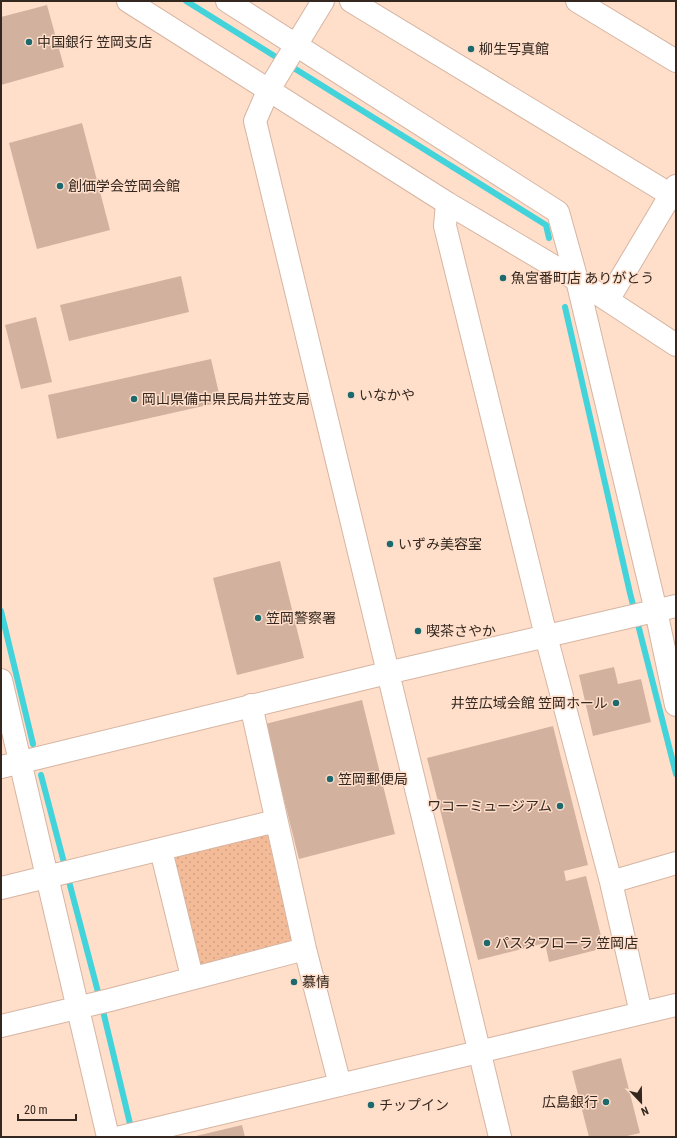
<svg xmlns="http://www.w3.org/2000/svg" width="677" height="1138" viewBox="0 0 677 1138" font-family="'Roboto Condensed','Noto Sans JP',sans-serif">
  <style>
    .park { fill: url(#park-dots) }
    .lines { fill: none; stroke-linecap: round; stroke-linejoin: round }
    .stream { stroke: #42d3db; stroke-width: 6 }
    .building { fill: #d2b29f }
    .minor-casing { stroke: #d5b5a2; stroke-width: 24 }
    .minor { stroke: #fff; stroke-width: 22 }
    .poi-dot { fill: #1d6a6e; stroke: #ffdeca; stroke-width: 1.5 }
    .labels { text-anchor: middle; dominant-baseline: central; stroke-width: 3; stroke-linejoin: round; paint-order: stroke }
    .poi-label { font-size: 14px; fill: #33271f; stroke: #ffdeca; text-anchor: start }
  </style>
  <defs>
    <pattern id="park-dots" width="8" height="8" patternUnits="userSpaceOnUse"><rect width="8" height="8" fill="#f3bb98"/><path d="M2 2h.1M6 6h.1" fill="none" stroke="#d1a183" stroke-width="1.8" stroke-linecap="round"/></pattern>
  </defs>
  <rect width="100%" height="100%" fill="#ffdeca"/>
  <path class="park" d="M267,832L293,944L197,967L169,857Z"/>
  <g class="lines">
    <path class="stream" d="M186,1L546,225L549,238
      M565,307L630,593L676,774
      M1,611L33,744
      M41,775L103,1011L132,1132"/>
  </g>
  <path class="building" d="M47,5L64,67L1,85V17Z
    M82,123L110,230L37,249L9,143Z
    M181,276L189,312L69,341L60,305Z
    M36,317L52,382L21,389L5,325Z
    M211,359L221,402L57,439L48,395Z
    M280,561L304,658L237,675L213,578Z
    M614,667L618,684L641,679L651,722L593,736L579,675Z
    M362,700L395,834L299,859L265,724Z
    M553,726L588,865L564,871L566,881L586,876L604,948L549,962L545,943L478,960L427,758Z
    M621,1058L640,1133L623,1137H589L572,1071Z
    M242,1125L245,1137H196V1136Z"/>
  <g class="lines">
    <defs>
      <path id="minor" d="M128,1L447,203L577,280L676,345
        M227,1L558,212L577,280L656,611L676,705
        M323,1L268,91L255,121L500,1137
        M351,1L671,195
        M577,1L676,61
        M447,203L445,226L546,636L611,882L641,1013
        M608,300L676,186
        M1,680L108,1137
        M251,705L305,949L340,1085
        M1,767L387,673L676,606
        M161,850L192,977
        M611,882L676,863
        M1,888L276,821
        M1,1026L110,1000L305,949
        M121,1137L676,1005"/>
    </defs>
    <use href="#minor" class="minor-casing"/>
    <use href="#minor" class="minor"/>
  </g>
  <g class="poi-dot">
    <circle cx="29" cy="42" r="4"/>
    <circle cx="471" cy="49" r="4"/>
    <circle cx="60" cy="186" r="4"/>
    <circle cx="503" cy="278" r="4"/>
    <circle cx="351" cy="395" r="4"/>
    <circle cx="134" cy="399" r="4"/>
    <circle cx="390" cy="544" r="4"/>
    <circle cx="258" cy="618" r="4"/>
    <circle cx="418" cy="631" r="4"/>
    <circle cx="616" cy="703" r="4"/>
    <circle cx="330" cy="779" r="4"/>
    <circle cx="560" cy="806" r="4"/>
    <circle cx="487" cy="943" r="4"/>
    <circle cx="294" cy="982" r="4"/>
    <circle cx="606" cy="1102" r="4"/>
    <circle cx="371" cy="1105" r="4"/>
  </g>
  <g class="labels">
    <g class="poi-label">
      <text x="37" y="42">中国銀行 笠岡支店</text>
      <text x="479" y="49">柳生写真館</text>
      <text x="68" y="186">創価学会笠岡会館</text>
      <text x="511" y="278">魚宮番町店 ありがとう</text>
      <text x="359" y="395">いなかや</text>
      <text x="142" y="399">岡山県備中県民局井笠支局</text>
      <text x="398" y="544">いずみ美容室</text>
      <text x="266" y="618">笠岡警察署</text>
      <text x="426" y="631">喫茶さやか</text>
      <text x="608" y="703" text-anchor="end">井笠広域会館 笠岡ホール</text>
      <text x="338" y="779">笠岡郵便局</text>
      <text x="552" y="806" text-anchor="end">ワコーミュージアム</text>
      <text x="495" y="943">パスタフローラ 笠岡店</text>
      <text x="302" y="982">慕情</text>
      <text x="598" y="1102" text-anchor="end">広島銀行</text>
      <text x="379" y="1105">チップイン</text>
    </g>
  </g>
  <rect width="677" height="1138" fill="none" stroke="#33271f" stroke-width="4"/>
  <g transform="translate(641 1102) rotate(158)" stroke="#ffdeca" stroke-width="3" paint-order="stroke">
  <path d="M0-3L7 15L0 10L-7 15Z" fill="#33271f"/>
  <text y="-6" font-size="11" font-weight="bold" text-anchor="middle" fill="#33271f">N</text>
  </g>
  <path d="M18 1114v6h58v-6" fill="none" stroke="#33271f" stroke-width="2"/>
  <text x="24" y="1114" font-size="12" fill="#33271f" stroke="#ffdeca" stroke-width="3" paint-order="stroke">20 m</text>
</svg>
